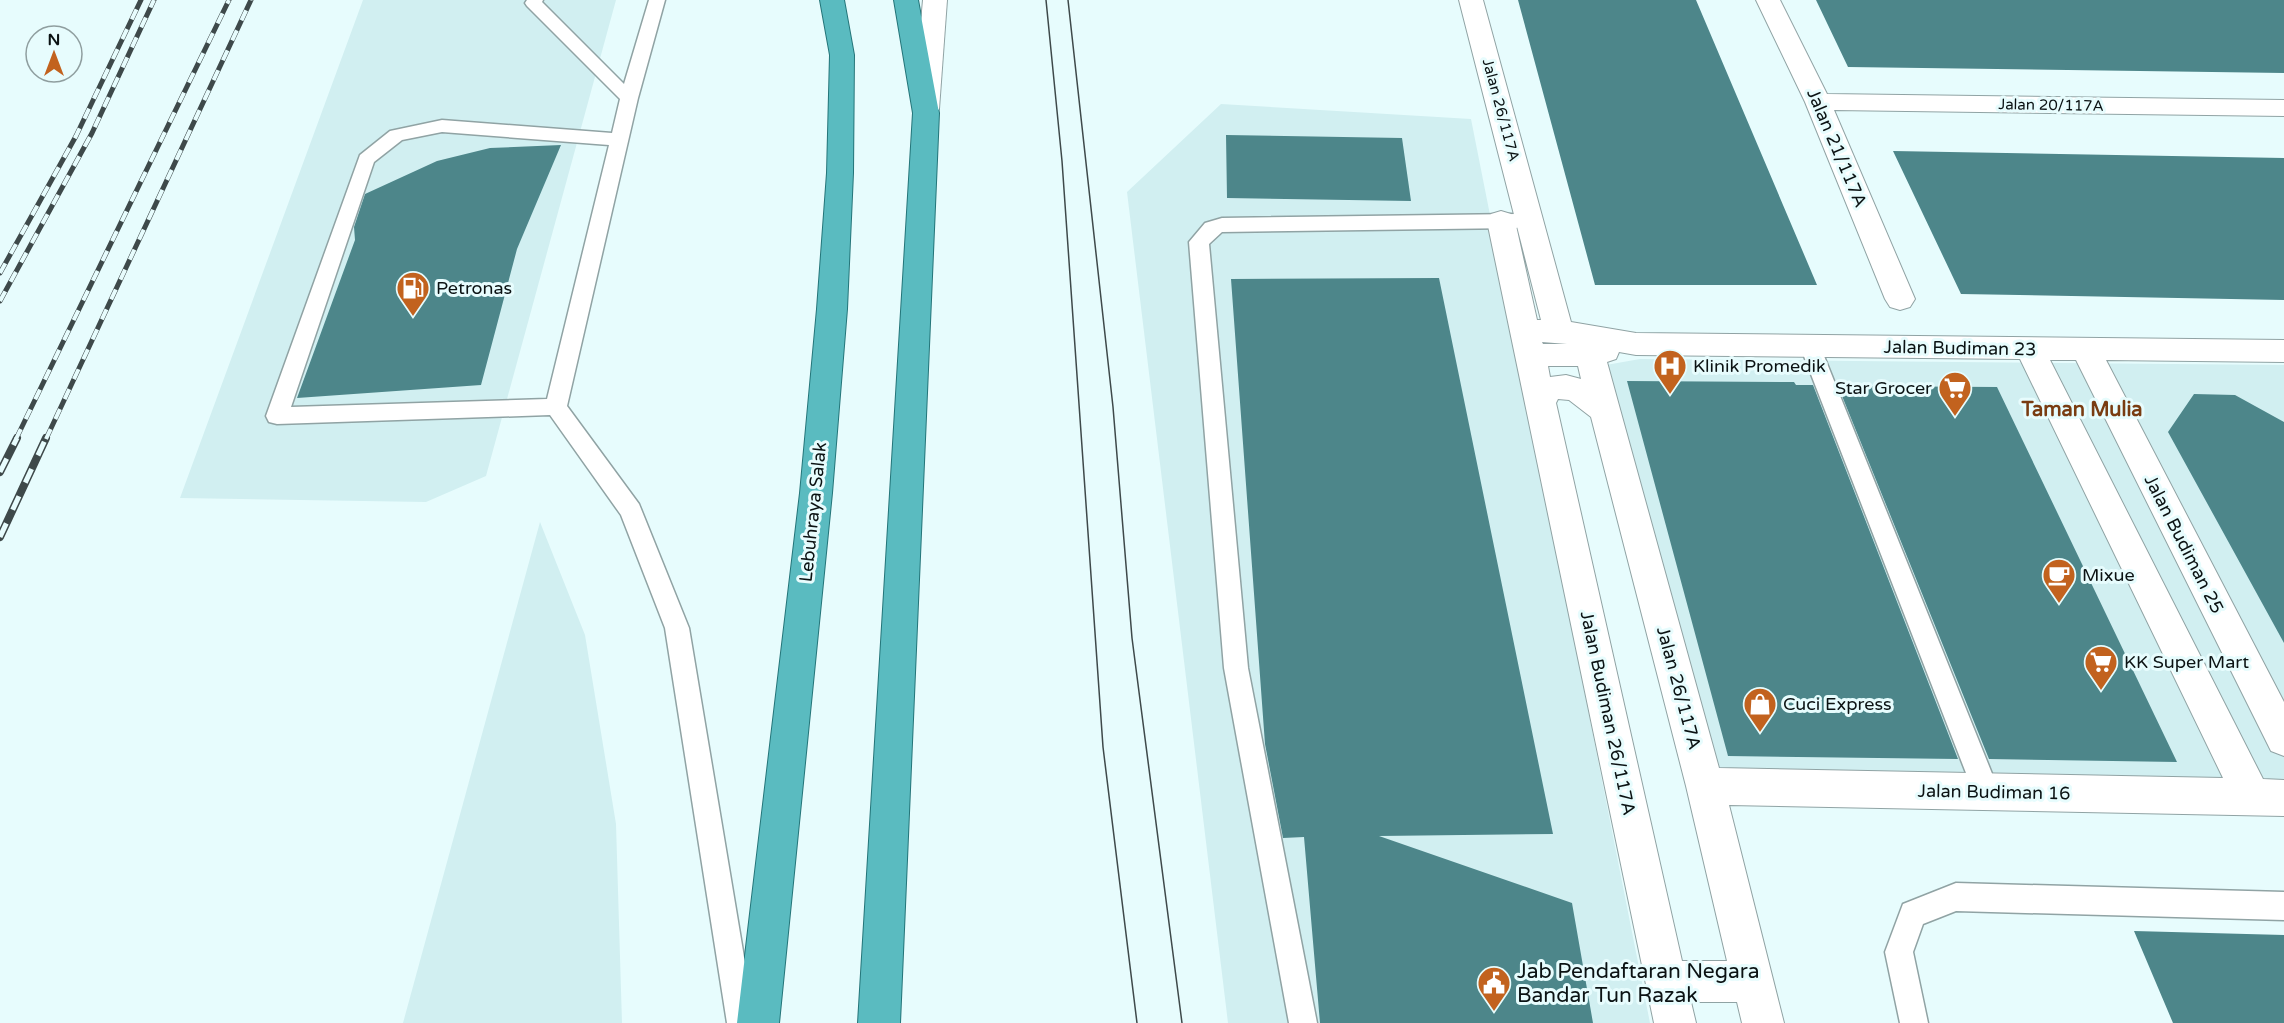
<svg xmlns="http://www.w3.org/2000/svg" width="2284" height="1023" viewBox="0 0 2284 1023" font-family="'Varela Round',sans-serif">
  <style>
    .built { fill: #d1eff1 }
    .building { fill: #4d868a }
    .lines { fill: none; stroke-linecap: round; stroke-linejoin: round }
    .service-casing { stroke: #90a3a4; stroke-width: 3 }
    .minor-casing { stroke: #90a3a4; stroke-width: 2 }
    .secondary-casing { stroke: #90a3a4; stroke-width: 2 }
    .trunk-casing { stroke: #247579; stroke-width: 2 }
    .service { fill: #fff; fill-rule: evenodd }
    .minor { fill: #fff; fill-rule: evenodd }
    .secondary { fill: #fff; fill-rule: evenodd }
    .trunk { fill: #5abbc0; fill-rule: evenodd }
    .tram { stroke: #3e494a; stroke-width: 1.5 }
    .rail-far1-casing { stroke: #3e494a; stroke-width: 5 }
    .rail-casing { stroke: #3e494a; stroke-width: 8 }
    .rail-far1 { stroke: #e7fcfd; stroke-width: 4; stroke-dasharray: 11; stroke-linecap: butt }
    .rail { stroke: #e7fcfd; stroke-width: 5; stroke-dasharray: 15; stroke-linecap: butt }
    .labels { text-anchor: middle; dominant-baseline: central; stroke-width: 6; stroke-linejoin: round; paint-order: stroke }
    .far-street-label { font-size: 15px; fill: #0b1213; stroke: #e7fcfd }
    .street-label { font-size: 18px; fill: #0b1213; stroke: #e7fcfd }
    .poi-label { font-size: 18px; fill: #0b1213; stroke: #e7fcfd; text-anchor: start }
    .neighbourhood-label { font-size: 20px; font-weight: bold; fill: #793c12; stroke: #e7fcfd }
    .near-poi-label { font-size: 21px; fill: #0b1213; stroke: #e7fcfd; text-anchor: start }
  </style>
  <rect width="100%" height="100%" fill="#e7fcfd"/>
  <path class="built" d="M363,0H616L486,476L426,502L180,498Z
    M1221,104L1471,119L1650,1023H1228L1127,192Z
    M1640,359L2284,365V780L1719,768L1606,365Z
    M540,522L585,635L616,824L622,1023H403Z"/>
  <path class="building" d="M1518,0H1696L1817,285H1595Z
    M1816,0H2284V73L1848,67Z
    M1226,135L1402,138L1411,201L1227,198Z
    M561,145L517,249L481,385L297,398L355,240L354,227L365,194L437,161L490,148Z
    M1893,151L2284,158V300L1961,294Z
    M1439,278L1553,834L1379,836L1572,903L1593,1023H1320L1304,837L1283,838L1265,744L1231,279Z
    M1627,381L1794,382L1796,385H1813L1958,759L1728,756Z
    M1838,386L1997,387L2177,762L1989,759Z
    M2194,394L2235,395L2284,422V643L2168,432Z
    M2134,931L2284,935V1023H2173Z"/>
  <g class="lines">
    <defs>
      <path id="service" d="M527,0H543L542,2L624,84L649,0H665L638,98L567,406L639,504L689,628L755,1023H727L665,628L621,515L550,415L277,424L269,422L266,416L360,155L390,131L442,120L612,133L620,99L527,6L525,3ZM442,132L609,145L547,399L291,407L374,162L402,140Z
        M1516,214L1523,216L1525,221L1523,226L1516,228L1222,232L1209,244L1248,668L1317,1023H1289L1224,668L1189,242L1205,223L1222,218Z
        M1810,338L1817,341L1820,346L1999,791L1995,800L1986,803L1977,800L1973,791L1800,346L1803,341Z
        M1956,883L2284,892V920L1956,911L1923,924L1913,952L1928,1023H1900L1885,952L1903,904Z"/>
      <path id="minor" d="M1459,0H1483L1571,322L1636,333L2284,340V362L2106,360L2284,702V756L2271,751L2076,360H2050L2263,779L2284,780V816L1729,805L1784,1023H1742L1737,1002H1691L1696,1023H1654L1487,221L1491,214L1501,211L1511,214L1515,221L1537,320H1541ZM1542,342L1567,344H1543ZM1619,352L1636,355L2020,359L2223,778L1719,768L1607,362L1616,359ZM1548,366H1578L1581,379L1566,375L1550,377ZM1558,399L1569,400L1591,417L1686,786L1727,961H1682L1556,403Z
        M1756,0H1780L1827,94L2284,100V116L1834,110L1915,299L1910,307L1900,310L1890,307L1885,299L1805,102Z"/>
      <path id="secondary" d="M923,0H947L939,109L935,115L926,117L917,115L913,109Z"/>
      <path id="trunk" d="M820,0H844L854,55L853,173L847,309L832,493L779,1023H737L800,493L817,309L827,173L830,55Z
        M894,0H918L939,113L900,1023H858L913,113Z"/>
    </defs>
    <use href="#service" class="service-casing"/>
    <use href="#minor" class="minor-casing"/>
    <use href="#secondary" class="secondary-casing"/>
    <use href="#trunk" class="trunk-casing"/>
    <use href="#service" class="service"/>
    <use href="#minor" class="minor"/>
    <use href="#secondary" class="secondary"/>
    <use href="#trunk" class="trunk"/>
    <path class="tram" d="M1046,0L1062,161L1103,747L1137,1023
      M1068,0L1113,407L1132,638L1182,1023"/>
    <defs>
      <path id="rail-far1" d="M0,273L76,136L141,0
        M0,301L92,133L154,0
        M16,439L229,0
        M46,439L251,0"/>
      <path id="rail" d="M0,472L17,438
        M0,537L46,438"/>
    </defs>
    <use href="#rail-far1" class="rail-far1-casing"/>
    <use href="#rail" class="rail-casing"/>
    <use href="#rail-far1" class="rail-far1"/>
    <use href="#rail" class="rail"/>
  </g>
  <defs>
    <symbol id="fuel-pin" viewBox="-11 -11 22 30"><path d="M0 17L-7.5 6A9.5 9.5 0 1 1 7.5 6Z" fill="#c2621e" stroke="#e7fcfd"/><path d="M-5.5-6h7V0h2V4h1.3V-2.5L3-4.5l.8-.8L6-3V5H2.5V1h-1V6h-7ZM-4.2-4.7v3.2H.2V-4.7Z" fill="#fff"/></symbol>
    <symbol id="hospital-pin" viewBox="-11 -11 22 30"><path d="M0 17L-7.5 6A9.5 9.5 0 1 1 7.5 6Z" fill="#c2621e" stroke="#e7fcfd"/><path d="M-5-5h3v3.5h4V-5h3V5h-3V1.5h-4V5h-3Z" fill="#fff"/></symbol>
    <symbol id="supermarket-pin" viewBox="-11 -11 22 30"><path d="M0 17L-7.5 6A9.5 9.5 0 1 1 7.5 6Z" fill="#c2621e" stroke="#e7fcfd"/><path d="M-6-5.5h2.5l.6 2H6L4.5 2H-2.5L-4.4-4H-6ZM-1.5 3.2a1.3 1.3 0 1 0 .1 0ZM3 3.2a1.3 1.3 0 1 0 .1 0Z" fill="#fff"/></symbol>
    <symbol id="cafe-pin" viewBox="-11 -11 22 30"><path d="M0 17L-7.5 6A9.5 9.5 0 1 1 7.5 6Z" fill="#c2621e" stroke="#e7fcfd"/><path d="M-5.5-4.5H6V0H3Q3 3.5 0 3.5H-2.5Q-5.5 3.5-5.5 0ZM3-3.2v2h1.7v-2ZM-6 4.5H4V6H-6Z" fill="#fff"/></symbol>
    <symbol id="shop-pin" viewBox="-11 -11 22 30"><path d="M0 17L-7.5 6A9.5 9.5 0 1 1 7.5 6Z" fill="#c2621e" stroke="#e7fcfd"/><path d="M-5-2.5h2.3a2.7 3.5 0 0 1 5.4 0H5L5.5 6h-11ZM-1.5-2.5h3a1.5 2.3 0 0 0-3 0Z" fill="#fff"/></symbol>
    <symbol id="civic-pin" viewBox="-11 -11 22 30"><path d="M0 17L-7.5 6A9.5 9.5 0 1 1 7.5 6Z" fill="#c2621e" stroke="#e7fcfd"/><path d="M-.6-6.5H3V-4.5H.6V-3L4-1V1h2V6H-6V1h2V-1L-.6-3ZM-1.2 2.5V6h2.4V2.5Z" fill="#fff"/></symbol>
  </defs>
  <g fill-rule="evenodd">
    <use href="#fuel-pin" x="394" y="269" width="38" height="52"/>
    <use href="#hospital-pin" x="1651" y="347" width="38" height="52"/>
    <use href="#supermarket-pin" x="1936" y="369" width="38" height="52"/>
    <use href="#cafe-pin" x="2040" y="556" width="38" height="52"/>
    <use href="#supermarket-pin" x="2082" y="643" width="38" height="52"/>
    <use href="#shop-pin" x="1741" y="685" width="38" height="52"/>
    <use href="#civic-pin" x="1475" y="964" width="38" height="52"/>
  </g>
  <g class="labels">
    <g class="far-street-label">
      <text transform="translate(2051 105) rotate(1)">Jalan 20/117A</text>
      <text transform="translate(1501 110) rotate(75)">Jalan 26/117A</text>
    </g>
    <g class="street-label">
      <text transform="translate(1837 148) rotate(67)">Jalan 21/117A</text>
      <text transform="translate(1960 348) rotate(1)">Jalan Budiman 23</text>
      <text transform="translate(813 512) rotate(-84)">Lebuhraya Salak</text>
      <text transform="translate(2184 544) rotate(63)">Jalan Budiman 25</text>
      <text transform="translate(1679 688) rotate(75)">Jalan 26/117A</text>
      <text transform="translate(1608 713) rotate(78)">Jalan Budiman 26/117A</text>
      <text transform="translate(1994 792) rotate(1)">Jalan Budiman 16</text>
    </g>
    <g class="poi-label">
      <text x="436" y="288">Petronas</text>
      <text x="1693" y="366">Klinik Promedik</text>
      <text x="1932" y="388" text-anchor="end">Star Grocer</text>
      <text x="2082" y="575">Mixue</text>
      <text x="2124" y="662">KK Super Mart</text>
      <text x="1783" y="704">Cuci Express</text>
    </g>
    <g class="neighbourhood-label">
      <text x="2082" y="410">Taman Mulia</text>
    </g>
    <g class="near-poi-label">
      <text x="1517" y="971">Jab Pendaftaran Negara<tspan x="1517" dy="24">Bandar Tun Razak</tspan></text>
    </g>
  </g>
  <g transform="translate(54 54)"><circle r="28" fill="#e7fcfd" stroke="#8f9e9f" stroke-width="1.5"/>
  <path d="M0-4.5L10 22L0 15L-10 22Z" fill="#c2621e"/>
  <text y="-9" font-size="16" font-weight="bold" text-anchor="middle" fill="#0b1213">N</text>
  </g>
</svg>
